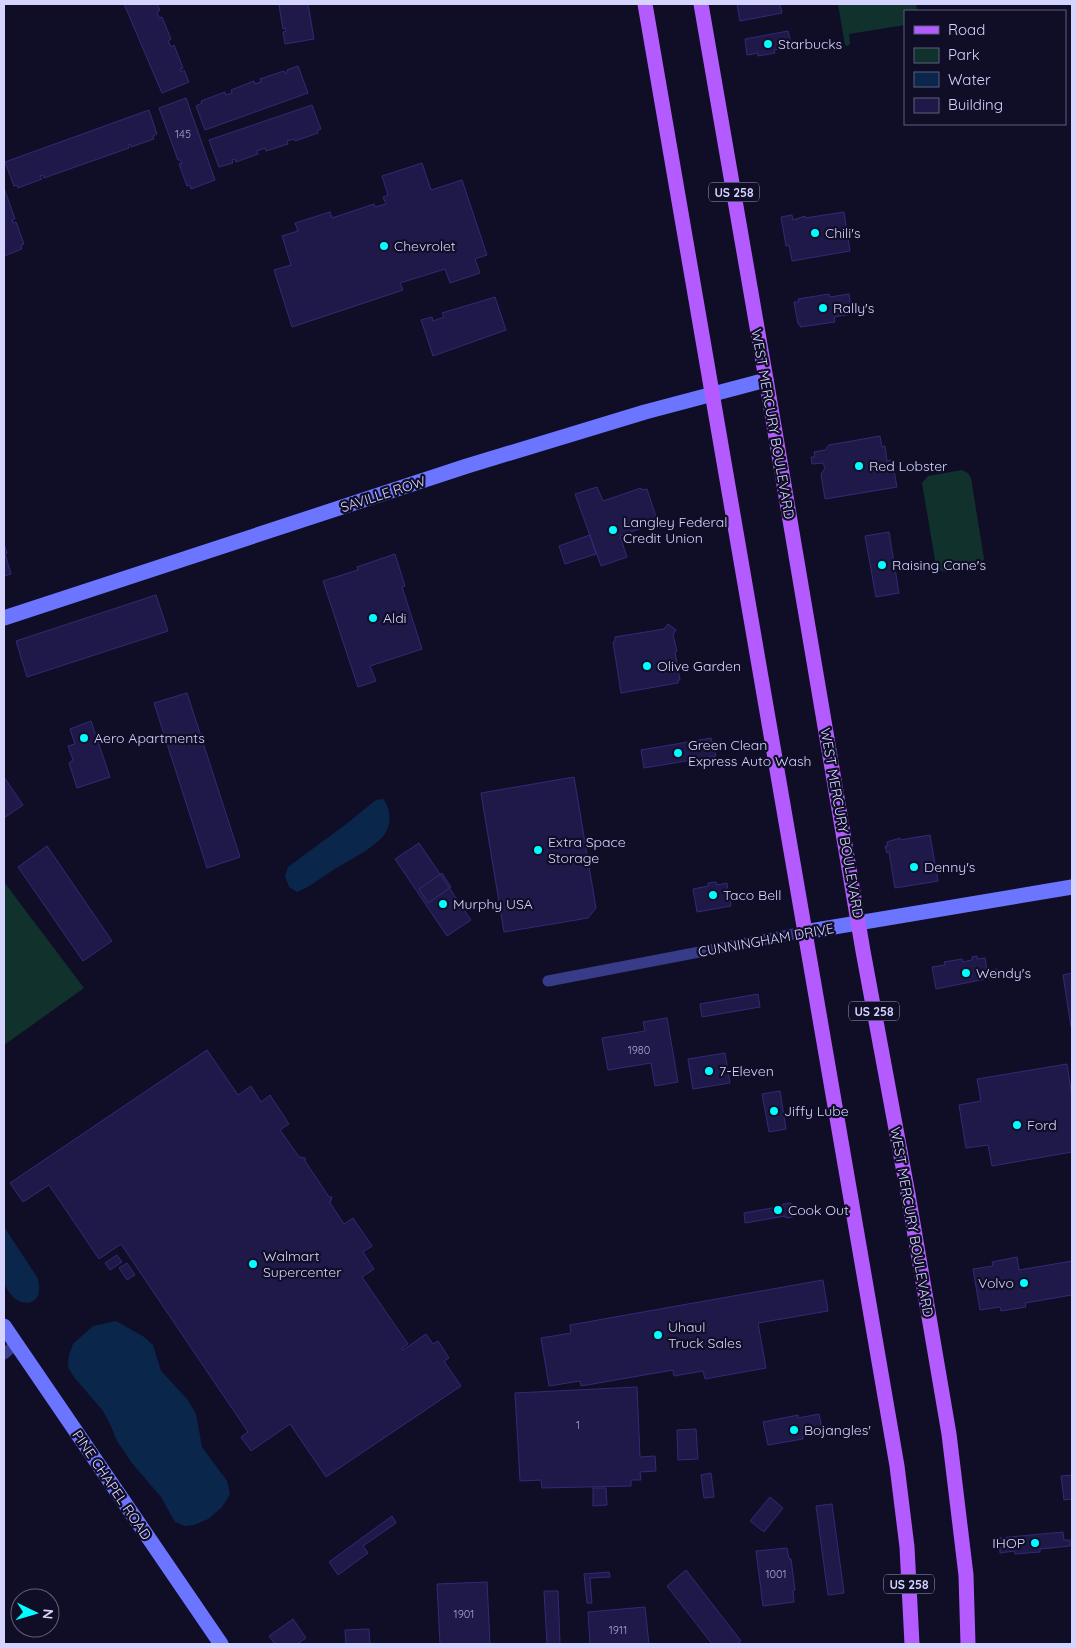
<svg xmlns="http://www.w3.org/2000/svg" width="1076" height="1648" viewBox="0 0 1076 1648" font-family="Quicksand,sans-serif">
  <style>
    .green { fill: #11312d }
    .water { fill: #0a274b }
    .building { fill: #1f1949; stroke: #322a76 }
    .lines { fill: none; stroke-linecap: round; stroke-linejoin: round }
    .street { stroke: #373b88; stroke-width: 11 }
    .secondary { stroke: #6b75ff; stroke-width: 15 }
    .primary { stroke: #b35bff; stroke-width: 15 }
    .poi-dot { fill: #00fdff; stroke: #100e27; stroke-width: 2 }
    .labels { text-anchor: middle; dominant-baseline: central; stroke-width: 4.5; stroke-linejoin: round; paint-order: stroke }
    .number-label { font-size: 11px; fill: #a8a5d2 }
    .shield { fill: #100e27; stroke: #9a99be; stroke-width: 1 }
    .shield-label { font-size: 12px; font-weight: bold; fill: #d5d4ff }
    .poi-label { font-size: 14px; fill: #d5d4ff; stroke: #100e27; text-anchor: start }
    .street-label { font-size: 14px; fill: #d5d4ff; stroke: #100e27 }
  </style>
  <rect width="100%" height="100%" fill="#100e27"/>
  <path class="green" d="M838,4H916L917,11H905V25L849,34L850,44L847,46L845,45Z
    M962,470L968,473L971,478L984,559L978,566L945,572L939,570L936,566L922,483L928,476Z
    M4,882L84,988L4,1045Z"/>
  <path class="water" d="M383,799C391,808 392,825 384,835C372,850 347,861 330,872C319,879 310,887 297,892L289,887L285,876L288,867L345,825L376,800Z
    M4,1227L37,1277C48,1309 14,1312 4,1282C1,1272 4,1239 4,1227Z
    M116,1321L144,1337L153,1345L161,1371L187,1399L196,1414L202,1447L227,1481L230,1494L222,1507L208,1519L194,1525L185,1526L175,1522L161,1497L132,1463L117,1441L110,1424L103,1411L74,1377L68,1367L69,1355L73,1344L93,1326Z"/>
  <path class="building" d="M124,4H157L160,10L157,12L159,18L162,17L171,39L168,41L171,47L174,45L183,68L180,69L181,72L184,70L189,82L162,93Z
    M281,4H308L314,39L285,44L283,32L286,31L285,28L283,29L279,5Z
    M737,4H780L782,13L740,21Z
    M788,31L792,47L774,50L775,53L758,56V53L747,55L745,39Z
    M298,66L308,93L205,130L196,106L202,103L201,101L225,92L226,95L232,93L231,90L254,81L255,84L261,82L260,79L284,71L285,74L287,73V70Z
    M186,98L215,180L191,189L190,185L187,186L179,164L182,163L180,160H178L159,108Z
    M312,105L321,129L317,131L318,133L295,141L294,139L287,141L288,144L266,151L265,148L257,151L258,154L236,162L235,159L232,160L233,163L219,167L209,140Z
    M149,110L157,134L153,136L154,139L131,147L130,144L128,145L129,148L44,178L43,175L40,176L42,179L18,188L17,185L14,186L5,162Z
    M422,163L431,190L462,180L487,255L475,259L480,273L450,283L445,269L400,283L403,290L292,327L274,270L291,265L282,236L298,231L295,223L330,212L332,218L374,204L375,207L386,204L383,197L388,195L382,176Z
    M4,188L15,219L12,220L13,223L16,222L24,244L21,245L22,249L4,256Z
    M844,212L850,251L792,261L789,245L786,246L781,217L792,215L793,220L805,216V218Z
    M829,294L830,297L849,294L852,314L834,317L835,322L800,327V324H798L794,302H799L798,299Z
    M495,297L506,330L433,356L421,320L432,317L433,321L444,317L442,313Z
    M880,436L882,447L885,446L887,461L892,460L897,487L825,499L821,474L825,468L823,463L812,464L811,457H815L814,452L825,450L829,445Z
    M597,487L603,501L641,488L642,490L647,489L657,520L653,522V524L620,536L627,557L601,566L575,494Z
    M889,532L899,593L876,597L865,536Z
    M590,535L596,554L565,564L559,546Z
    M4,544L7,553L5,554L11,574L4,576Z
    M395,554L405,586L402,587L422,649L370,666L376,681L358,687L323,581L358,570L357,567Z
    M156,595L168,631L27,677L16,641Z
    M668,624L676,630L673,635L677,651L675,652L680,680H678V683L621,693L613,642L615,641V637L664,629Z
    M187,693L240,857L207,868L154,703Z
    M91,721L110,777L77,788L69,763L73,760L68,746L75,744L70,729Z
    M711,738L716,756L644,768L641,750Z
    M4,777L23,805L4,818Z
    M574,777L596,908L588,918L504,932L481,793Z
    M930,835L938,881L895,888L889,852L887,853L885,846H888L887,842L900,838V840Z
    M419,843L471,920L447,936L395,859Z
    M47,846L112,941L83,961L18,867Z
    M442,873L451,887L428,903L419,889Z
    M716,882L717,885L727,883L728,891L731,890L733,898L730,899L731,906L697,912L693,889L708,886V883Z
    M977,956V959L985,958L987,970L998,969L1000,976L936,989L932,967L945,965L944,962L962,959L963,962L972,960V957Z
    M1072,973V1026L1071,1027L1063,975Z
    M758,994L760,1007L702,1017L700,1004Z
    M667,1018L678,1082L655,1086L651,1063L608,1070L602,1038L645,1031L643,1022Z
    M207,1050L238,1095L251,1086L261,1102L270,1095L289,1124L280,1130L299,1157L305,1158V1161L329,1197H332L330,1203L344,1224L353,1218L372,1246L363,1252L374,1269L362,1277L408,1344L402,1348L403,1350L426,1334L433,1344L438,1341L449,1358L444,1361L461,1386L326,1477L290,1424L251,1451L241,1437L248,1432L121,1244L99,1259L49,1185L23,1202L10,1183Z
    M725,1053L730,1083L693,1089L688,1059Z
    M1067,1064L1072,1097V1152L992,1166L988,1145L966,1148L959,1105L981,1101L977,1079Z
    M780,1091L786,1129L769,1132L762,1094Z
    M791,1203L793,1217L786,1218L785,1216L745,1223L744,1213L783,1206V1204Z
    M117,1255L122,1262L110,1270L105,1263Z
    M1017,1257L1019,1270L1072,1261V1295L1025,1303L1026,1307L1001,1311L1000,1307L980,1310L973,1269L993,1266L992,1262Z
    M127,1263L135,1275L127,1280L119,1268Z
    M823,1280L828,1311L758,1323L766,1368L705,1379L703,1371L674,1376L673,1370L581,1386L580,1381L549,1386L541,1338L571,1333L570,1325Z
    M637,1387L640,1457L655,1456L656,1471L640,1472L641,1480H631V1486L542,1488L541,1480L520,1481L515,1393Z
    M819,1414L823,1433L803,1436V1439L768,1445L763,1422L798,1415V1418Z
    M696,1429L698,1459L678,1460L677,1430Z
    M711,1473L714,1497L704,1498L701,1475Z
    M1072,1475V1499L1064,1500L1061,1476Z
    M593,1488H606L607,1505L593,1506Z
    M770,1497L783,1508L764,1532L750,1521Z
    M832,1504L844,1593L828,1595L816,1506Z
    M392,1516L396,1523L363,1546L368,1553L338,1575L329,1562Z
    M1063,1532L1064,1540H1070V1546L1040,1549V1552L1015,1554L1014,1551L1000,1553L999,1538Z
    M787,1548L789,1559H791L795,1590H793L794,1602L763,1606L756,1551Z
    M686,1570L741,1641L736,1644H712L667,1586Z
    M609,1572L610,1577L590,1578L592,1603H587L584,1574Z
    M487,1582L490,1644H440L437,1584Z
    M544,1591H558L560,1644H547Z
    M645,1607L649,1644H590L588,1612Z
    M293,1619L306,1638L297,1644H275L269,1636Z
    M369,1629L370,1644H346L345,1630Z"/>
  <g class="lines">
    <path class="street" d="M548,981L804,932
      M4,1354L16,1344"/>
    <path class="secondary" d="M4,618L467,466L645,412L766,380
      M804,932L1072,887
      M4,1326L221,1644"/>
    <path class="primary" d="M645,4L897,1466L907,1547L912,1644
      M701,4L771,408L863,951L908,1194L949,1434L966,1575L968,1644"/>
  </g>
  <g class="poi-dot">
    <circle cx="768" cy="44" r="5"/>
    <circle cx="815" cy="233" r="5"/>
    <circle cx="384" cy="246" r="5"/>
    <circle cx="823" cy="308" r="5"/>
    <circle cx="859" cy="466" r="5"/>
    <circle cx="613" cy="530" r="5"/>
    <circle cx="882" cy="565" r="5"/>
    <circle cx="373" cy="618" r="5"/>
    <circle cx="647" cy="666" r="5"/>
    <circle cx="84" cy="738" r="5"/>
    <circle cx="678" cy="753" r="5"/>
    <circle cx="538" cy="850" r="5"/>
    <circle cx="914" cy="867" r="5"/>
    <circle cx="713" cy="895" r="5"/>
    <circle cx="443" cy="904" r="5"/>
    <circle cx="966" cy="973" r="5"/>
    <circle cx="709" cy="1071" r="5"/>
    <circle cx="774" cy="1111" r="5"/>
    <circle cx="1017" cy="1125" r="5"/>
    <circle cx="778" cy="1210" r="5"/>
    <circle cx="253" cy="1264" r="5"/>
    <circle cx="1024" cy="1283" r="5"/>
    <circle cx="658" cy="1335" r="5"/>
    <circle cx="794" cy="1430" r="5"/>
    <circle cx="1035" cy="1543" r="5"/>
  </g>
  <g class="labels">
    <g class="number-label">
      <text x="183" y="134">145</text>
      <text x="639" y="1050">1980</text>
      <text x="578" y="1425">1</text>
      <text x="776" y="1574">1001</text>
      <text x="464" y="1614">1901</text>
      <text x="618" y="1630">1911</text>
    </g>
    <g class="shield">
      <rect x="709" y="182.5" width="50" height="19" rx="4"/>
      <rect x="849" y="1001.5" width="50" height="19" rx="4"/>
      <rect x="884" y="1574.5" width="50" height="19" rx="4"/>
    </g>
    <g class="shield-label">
      <text x="734" y="192">US 258</text>
      <text x="874" y="1011">US 258</text>
      <text x="909" y="1584">US 258</text>
    </g>
    <g class="poi-label">
      <text x="778" y="44">Starbucks</text>
      <text x="825" y="233">Chili's</text>
      <text x="394" y="246">Chevrolet</text>
      <text x="833" y="308">Rally's</text>
      <text x="869" y="466">Red Lobster</text>
      <text x="623" y="522">Langley Federal<tspan x="623" dy="16">Credit Union</tspan></text>
      <text x="892" y="565">Raising Cane's</text>
      <text x="383" y="618">Aldi</text>
      <text x="657" y="666">Olive Garden</text>
      <text x="94" y="738">Aero Apartments</text>
      <text x="688" y="745">Green Clean<tspan x="688" dy="16">Express Auto Wash</tspan></text>
      <text x="548" y="842">Extra Space<tspan x="548" dy="16">Storage</tspan></text>
      <text x="924" y="867">Denny's</text>
      <text x="723" y="895">Taco Bell</text>
      <text x="453" y="904">Murphy USA</text>
      <text x="976" y="973">Wendy's</text>
      <text x="719" y="1071">7-Eleven</text>
      <text x="784" y="1111">Jiffy Lube</text>
      <text x="1027" y="1125">Ford</text>
      <text x="788" y="1210">Cook Out</text>
      <text x="263" y="1256">Walmart<tspan x="263" dy="16">Supercenter</tspan></text>
      <text x="1014" y="1283" text-anchor="end">Volvo</text>
      <text x="668" y="1327">Uhaul<tspan x="668" dy="16">Truck Sales</tspan></text>
      <text x="804" y="1430">Bojangles'</text>
      <text x="1025" y="1543" text-anchor="end">IHOP</text>
    </g>
    <g class="street-label">
      <text transform="translate(773 424) rotate(80)">WEST MERCURY BOULEVARD</text>
      <text transform="translate(383 494) rotate(-18)">SAVILLE ROW</text>
      <text transform="translate(842 823) rotate(80)">WEST MERCURY BOULEVARD</text>
      <text transform="translate(766 940) rotate(-10)">CUNNINGHAM DRIVE</text>
      <text transform="translate(912 1222) rotate(80)">WEST MERCURY BOULEVARD</text>
      <text transform="translate(112 1485) rotate(56)">PINE CHAPEL ROAD</text>
    </g>
  </g>
  <rect width="1076" height="1648" fill="none" stroke="#d5d4ff" stroke-width="10"/>
  <rect x="904" y="10" width="162" height="115" fill="#100e27" stroke="#5f5d7d"/>
  <rect x="914" y="26" width="25" height="8" fill="#b35bff" stroke="#5f5d7d"/>
  <text x="948" y="35" font-size="15" fill="#d5d4ff">Road</text>
  <rect x="914" y="48" width="25" height="15" fill="#11312d" stroke="#5f5d7d"/>
  <text x="948" y="60" font-size="15" fill="#d5d4ff">Park</text>
  <rect x="914" y="72" width="25" height="15" fill="#0a274b" stroke="#5f5d7d"/>
  <text x="948" y="85" font-size="15" fill="#d5d4ff">Water</text>
  <rect x="914" y="98" width="25" height="15" fill="#1f1949" stroke="#5f5d7d"/>
  <text x="948" y="110" font-size="15" fill="#d5d4ff">Building</text>
  <g transform="translate(35 1613) rotate(95)"><circle r="24" fill="#100e27" stroke="#5f5d7d"/>
  <path d="M0-4L9 19L0 12L-9 19Z" fill="#00fdff"/>
  <text y="-8" font-size="14" font-weight="bold" text-anchor="middle" fill="#d5d4ff">N</text>
  </g>
</svg>
